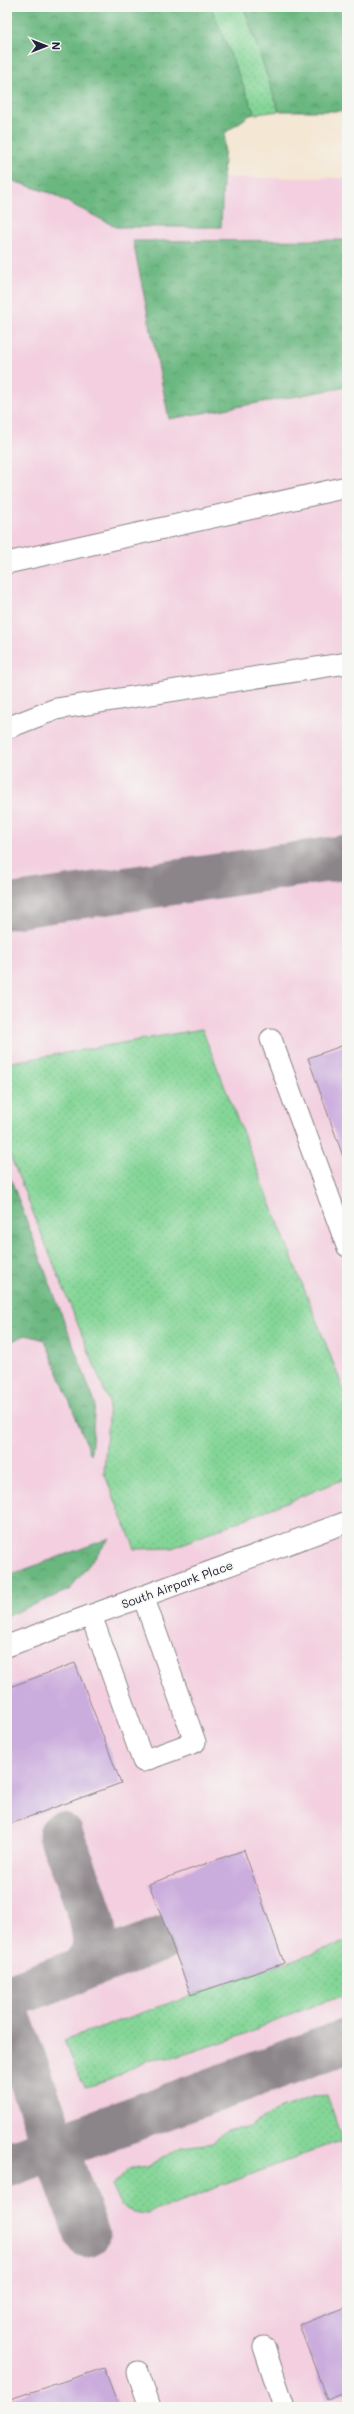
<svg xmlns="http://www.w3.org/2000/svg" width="354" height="2414" viewBox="0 0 354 2414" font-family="Mali,sans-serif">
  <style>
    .built { fill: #f3cfdf }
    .grass { fill: url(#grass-dots); stroke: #537c69 }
    .forest { fill: url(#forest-crowns); stroke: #466c5e }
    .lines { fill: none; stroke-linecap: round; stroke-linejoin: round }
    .taxiway { stroke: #8b8488; stroke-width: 45 }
    .building { fill: #caacdd }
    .minor-casing { stroke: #8b8488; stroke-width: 23 }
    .minor { stroke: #fff; stroke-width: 21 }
    .labels { text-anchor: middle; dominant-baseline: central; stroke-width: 3.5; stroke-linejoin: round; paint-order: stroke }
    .street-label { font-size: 12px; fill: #22223b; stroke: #f6f6f2 }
  </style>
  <defs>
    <pattern id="grass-dots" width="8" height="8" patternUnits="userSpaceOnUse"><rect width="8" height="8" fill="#84d697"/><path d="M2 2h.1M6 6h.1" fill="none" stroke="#72b783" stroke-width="1.8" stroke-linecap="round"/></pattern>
    <pattern id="forest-crowns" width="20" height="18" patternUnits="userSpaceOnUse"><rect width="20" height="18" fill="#6bb780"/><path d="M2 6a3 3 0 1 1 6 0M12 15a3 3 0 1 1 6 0" fill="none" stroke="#58946a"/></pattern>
  </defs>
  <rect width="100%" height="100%" fill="#f6f6f2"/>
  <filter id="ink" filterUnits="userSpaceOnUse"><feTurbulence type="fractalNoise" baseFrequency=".025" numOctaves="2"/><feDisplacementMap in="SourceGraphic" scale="8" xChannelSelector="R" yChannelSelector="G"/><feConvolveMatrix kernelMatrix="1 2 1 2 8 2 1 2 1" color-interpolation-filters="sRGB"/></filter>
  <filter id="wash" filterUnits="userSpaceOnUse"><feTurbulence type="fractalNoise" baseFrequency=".012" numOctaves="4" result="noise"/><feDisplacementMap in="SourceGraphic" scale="16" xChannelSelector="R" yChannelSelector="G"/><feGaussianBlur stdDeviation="0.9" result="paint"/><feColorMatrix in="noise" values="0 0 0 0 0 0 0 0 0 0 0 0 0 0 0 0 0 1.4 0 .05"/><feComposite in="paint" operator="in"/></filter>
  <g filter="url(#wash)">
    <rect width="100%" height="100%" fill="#f4e7d4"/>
    <path class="built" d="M7,177L347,178V2407H7Z"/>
    <path class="grass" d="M210,7H244L279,111L250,115Z
      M202,1029L347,1398V1478L172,1548L135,1549L104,1473L109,1402L7,1148V1063Z
      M347,1941V1995L315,2005L232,2039L179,2056L145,2061L104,2082L85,2087L75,2069L64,2040Z
      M327,2095L342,2140L147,2214C123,2212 122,2207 112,2186L126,2170L147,2167L181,2147L213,2143L226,2130L247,2128L281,2108L315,2096Z"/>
    <path class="forest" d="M7,7H211L254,112L225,133L221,227H116L50,193L7,179Z
      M244,7H347V111H279Z
      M347,240V387L169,419L133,241Z
      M7,1169L95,1403L91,1455L45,1340L26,1335L7,1343Z
      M110,1538L69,1590L7,1616V1576Z"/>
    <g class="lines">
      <path class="taxiway" d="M7,907L347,857
        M61,1835C71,1863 99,1922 94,1949C92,1959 85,1965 78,1971
        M7,1997L165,1938
        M7,2013L87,2235
        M7,2165L347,2041"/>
    </g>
    <g id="blocks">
      <path class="building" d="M347,1044V1162H345L308,1058Z
        M75,1663L121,1783L7,1825V1688Z
        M244,1850L284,1963L191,1995L149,1884Z
        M347,2307V2392L327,2400L299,2325Z
        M104,2368L119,2407H7V2400Z"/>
    </g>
  </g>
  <g filter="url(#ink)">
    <use href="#blocks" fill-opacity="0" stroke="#8b8488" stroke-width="1"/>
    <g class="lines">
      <defs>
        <path id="minor" d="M7,563L347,487
          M7,728L56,709L347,663
          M271,1039L347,1246
          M91,1615L143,1761L195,1742L143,1596
          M7,1646L347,1522
          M264,2347L284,2407
          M138,2372L150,2407"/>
      </defs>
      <use href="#minor" class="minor-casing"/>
      <use href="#minor" class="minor"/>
    </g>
  </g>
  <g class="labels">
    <g class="street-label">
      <text transform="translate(177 1584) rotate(-20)">South Airpark Place</text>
    </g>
  </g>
  <rect width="354" height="2414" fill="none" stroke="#f6f6f2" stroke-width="24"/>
  <g transform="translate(46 46) rotate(90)" stroke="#f6f6f2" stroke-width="3" paint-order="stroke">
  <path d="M0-3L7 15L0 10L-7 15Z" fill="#22223b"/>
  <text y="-6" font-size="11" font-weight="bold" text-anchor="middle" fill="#22223b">N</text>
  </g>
</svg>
